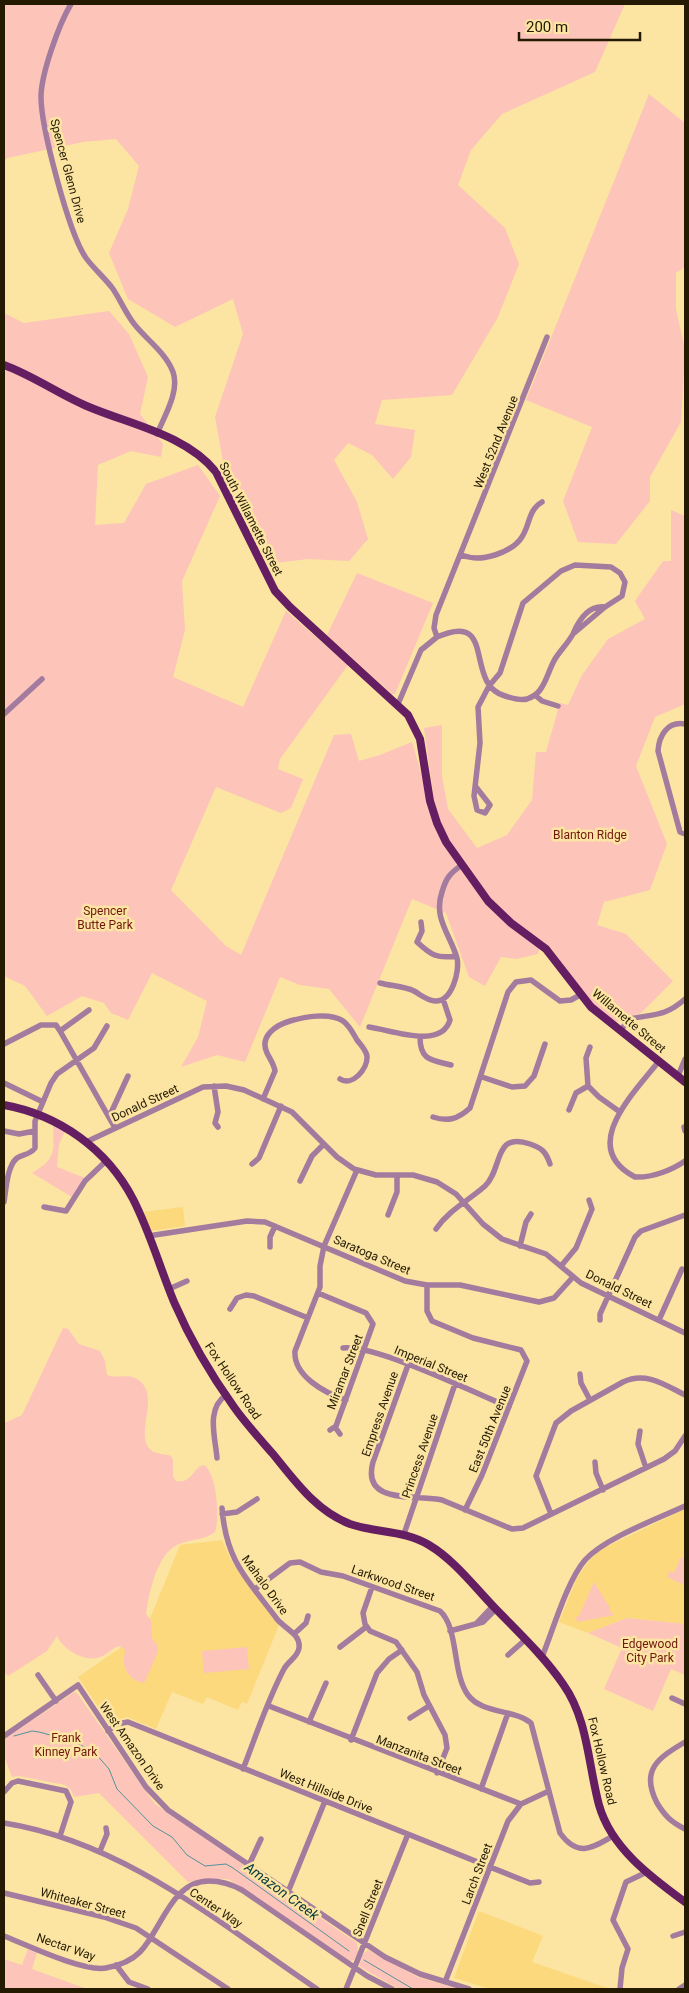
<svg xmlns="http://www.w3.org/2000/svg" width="689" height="1993" viewBox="0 0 689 1993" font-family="Roboto,sans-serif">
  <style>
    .built { fill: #fbd97c }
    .green { fill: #fdc4ba }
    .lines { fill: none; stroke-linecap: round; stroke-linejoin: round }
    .stream { stroke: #529499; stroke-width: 1 }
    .minor { stroke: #a37b9e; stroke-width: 5.5 }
    .major { stroke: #651e61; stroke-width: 8 }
    .labels { text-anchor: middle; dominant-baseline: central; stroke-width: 5; stroke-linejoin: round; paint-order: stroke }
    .street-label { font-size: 12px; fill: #231a01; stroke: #fce4a2 }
    .park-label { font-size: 12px; fill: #70160e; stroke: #fce4a2 }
    .water-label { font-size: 14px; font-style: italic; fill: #04363d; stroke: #fce4a2 }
  </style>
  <rect width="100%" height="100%" fill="#fce4a2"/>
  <path class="built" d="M183,1207L185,1226L151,1231L143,1212Z
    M685,1509V1624L627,1618L588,1633L559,1622L577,1578L591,1558L602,1549Z
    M222,1540L232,1562L279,1625L247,1704L242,1702L238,1710L207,1697L203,1704L172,1692L156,1729L127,1717L109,1723L78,1677L145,1631L180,1545Z
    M479,1911L543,1936L532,1962L610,1989H490L454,1978Z"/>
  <path class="green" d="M4,4H625L595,72L502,114L471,150L458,185L505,228L519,264L498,317L452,395L382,400L375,424L415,430L411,457L393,479L372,455L348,443L334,460L357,502L368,539L349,561L308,559L275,563L225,472L215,417L243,334L233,299L175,327L128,299L109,253L128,209L139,166L116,139L83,142L7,158L4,162Z
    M649,94L685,123V267L676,273V309L685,350L681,422L650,477V501L616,544L578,542L563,501L592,427L526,400Z
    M109,311L129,334L148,377L140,414L163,444L161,457L131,451L98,465L95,525L124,523L146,484L198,465L220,496L182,581L185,630L173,677L243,707L286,611L348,665L280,759L278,769L303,779L291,808L281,813L216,787L171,890L226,946L241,955L334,735L351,734L359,761L380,755L412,742L434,817L488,901L540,943L538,954L516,959L501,957L485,986L469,977L446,913L412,899L360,1027L329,989L300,985L280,977L245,1062L217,1055L181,1067L198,1037L207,1001L152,973L128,1020L111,1013L104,1003L82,996L47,1016L25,986L4,976V313L24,323Z
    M671,510L685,516V704L655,717L636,766L667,844L650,890L604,902L597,925L626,934L673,981L641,1013L616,1022L593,1004L550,947L516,923L491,900L449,841L435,808L424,728L442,725V776L448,809L477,848L507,835L532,800L536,752H546L560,703L568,705L582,675L608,639L645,619L635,601L663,561H671Z
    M357,573L433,603L395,694H392L327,635Z
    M53,1125L65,1131L59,1144L57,1167L85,1178L72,1197L32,1173C56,1159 54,1152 53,1125Z
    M63,1328L68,1329L79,1344L100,1351L105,1361L107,1375C116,1379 128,1373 137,1379C163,1394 132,1437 152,1451C157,1454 165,1454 171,1456L173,1460V1477L176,1481C190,1483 191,1474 200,1466L204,1465C217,1474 220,1518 215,1532C205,1540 193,1539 182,1543C157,1550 149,1593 146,1614L151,1620L152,1638L158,1646V1652L144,1683C135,1682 125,1674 124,1663C123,1659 125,1655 125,1650L119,1646C111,1649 106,1656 97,1658C82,1661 63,1649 57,1636L47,1651L8,1676L4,1672V1423L22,1415Z
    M681,1557L685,1559L684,1585L667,1577L670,1571L674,1573Z
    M594,1582L610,1608L609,1610L614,1615L577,1622L576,1617L579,1616Z
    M627,1618L685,1624V1675L671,1669L653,1711L604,1689L622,1648L588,1633Z
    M247,1647L249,1669L204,1673L202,1651Z
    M74,1692L77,1693L155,1804L357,1943L358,1953L354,1960L350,1961L228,1879H202L188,1882L99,1793L74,1797L71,1790L65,1785L19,1776L12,1777L4,1756V1739Z
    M28,1949L37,1953L32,1969L87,1989H4V1959L22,1965Z
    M368,1950L418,1977L458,1989H400L395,1987L359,1966L363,1954Z"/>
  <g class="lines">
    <path class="stream" d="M14,1736L32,1731L39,1732L73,1741L95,1753L109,1769L117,1789L153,1826L172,1837L187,1855L205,1866L226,1864L233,1868L349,1951
      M364,1960L413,1989"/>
    <path class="minor" d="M71,4C59,24 41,74 41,97C41,127 69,234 86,258C94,269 105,278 113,289C121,301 126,314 135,325C147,340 166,353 173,372C180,391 164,417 157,434
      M461,555C473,559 482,559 495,555C538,541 520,515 542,502
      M437,637C498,610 463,684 505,696C512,698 520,701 527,699C533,697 537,694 540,690C547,681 549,669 555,659C560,651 568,643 573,634C578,622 588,605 605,607
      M535,695L542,701L558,706
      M398,704L421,650L437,637L434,628L436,615L547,337
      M4,714L42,679
      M685,724C667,721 659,736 658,751L680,832L685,834
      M476,787L490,805L485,813L477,810L474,796L480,743L478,707L489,686L500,673L523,603L561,571L575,565L611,567L620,573L625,582L622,596L605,607L573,634
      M421,922L422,931L417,942C431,955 437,959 456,956
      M380,983C391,986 404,986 414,991C421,995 426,1000 435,1001C452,1002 460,971 457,958C450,934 433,918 442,892C446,878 450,873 462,865
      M89,1010L60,1031L115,1128
      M369,1027C391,1030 441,1050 450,1020L443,999
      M621,1030L629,1019C653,1014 665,1017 685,999
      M420,1037C420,1061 432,1060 451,1065
      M4,1044L41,1025H56L60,1031
      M659,1061C635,1092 577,1147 635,1177C652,1178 672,1170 685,1161
      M678,1076L685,1059
      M482,1077L512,1087L525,1086L534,1076L545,1044
      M4,1083L43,1102
      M214,1086L218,1112L215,1123L218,1127
      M588,1086L599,1097L620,1112
      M263,1099L275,1071C274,1064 270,1059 267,1053C259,1036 276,1025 290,1021C304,1017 330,1012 343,1021C349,1025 353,1033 357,1040C360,1044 366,1050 367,1056C368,1069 352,1087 340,1079
      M569,1110L576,1093L588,1086L586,1058L590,1047
      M110,1115L128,1076
      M433,1117C448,1122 458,1119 470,1108L508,992L516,982L531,980L560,1001L571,1000L580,995
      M684,1127L685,1131
      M4,1131L19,1134L35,1131
      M86,1142L203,1087L226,1086L244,1090L292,1112L337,1157L354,1169L376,1175H413L437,1182L456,1194L483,1224L502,1239L546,1254L581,1283L685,1333
      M252,1164L259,1158L281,1106
      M300,1181L312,1156L324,1144
      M4,1202C6,1190 7,1166 17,1158C23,1154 30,1155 35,1148V1121L51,1083L57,1074L94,1048L107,1026
      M44,1207L66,1211L85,1181L106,1161
      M388,1215L397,1192V1175
      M436,1229C449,1210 468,1201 485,1186C503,1169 493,1131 530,1144C542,1148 546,1152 550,1164
      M148,1236L247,1221L265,1222L405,1281L427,1285H460L539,1302L554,1298L573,1277
      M520,1246L526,1222L531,1214
      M270,1247V1237L275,1226
      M561,1266L576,1248L592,1209L589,1200
      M427,1285V1311L432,1321L473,1338L521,1350L527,1361L482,1475L465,1510
      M169,1289L187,1281
      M318,1293L366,1313L373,1324L336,1426L330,1430
      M230,1309L237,1298L246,1295L254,1296L308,1318
      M600,1320V1314L635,1237L641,1231L685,1215
      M659,1320L682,1269
      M343,1348C375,1344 475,1393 509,1407
      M408,1365L373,1462C361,1506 418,1494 442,1500L512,1529L523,1528L664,1459L675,1451L685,1436
      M580,1374L581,1383L590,1400
      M346,1400C325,1393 293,1376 295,1351L320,1287V1266L324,1246L357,1170
      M335,1427L340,1434
      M640,1431L638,1444L646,1468
      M217,1458C215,1436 206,1409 226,1395
      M595,1462L596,1473L603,1490
      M222,1508C226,1561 247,1579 277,1619C285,1629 301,1634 299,1648C298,1657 288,1661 284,1669C267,1701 256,1736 243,1769
      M222,1514L237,1512L257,1499
      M551,1514L536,1476L556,1423L571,1411L623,1382C646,1371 665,1385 685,1395
      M404,1534L455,1384
      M372,1587L363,1613L365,1624L370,1631L396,1642L417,1672L424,1695L445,1735L447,1748L437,1773
      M255,1589L290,1563L300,1562L321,1572L343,1576L440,1611C459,1628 452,1674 468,1695C482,1714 514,1709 531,1723L560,1833C578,1858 592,1848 613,1836
      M476,1624L493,1606
      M450,1631L483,1622L496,1609
      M294,1634L306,1623L308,1616
      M340,1647L366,1627
      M508,1655L525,1640
      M542,1657C553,1630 567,1581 585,1560C605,1538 657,1519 685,1506
      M38,1675L56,1701
      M672,1698L685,1704
      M269,1706L521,1804
      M410,1718L429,1706
      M309,1722L326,1683
      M108,1731L117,1724L128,1722L530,1883L539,1882
      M4,1736L78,1685L146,1787L168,1810L385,1957L420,1974L469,1989
      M351,1740L377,1673L389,1659L402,1650
      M685,1742C658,1758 640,1770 657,1803C665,1816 671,1822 685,1829
      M481,1789L508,1713
      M4,1792L12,1783L18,1781L66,1791L71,1802L60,1836
      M4,1823C124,1842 219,1923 317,1989
      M100,1851L107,1834L106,1828
      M249,1865L261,1839
      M288,1892L325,1801
      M4,1893L104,1917L136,1928L228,1989
      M4,1936C27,1945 83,1972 106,1968C117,1966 131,1961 140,1952C162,1929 171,1881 209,1881C221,1881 231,1884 242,1890L367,1976L392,1989
      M673,1936L685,1932
      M116,1965L129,1982L148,1989
      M445,1982L508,1821L521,1804L549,1791
      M346,1989L408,1834
      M620,1989L622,1968L628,1949L613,1920L626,1882L647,1872
      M679,1989L685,1985"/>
    <path class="major" d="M4,365C34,376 60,395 89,407C132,425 186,435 216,472L275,591L290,607L408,715L420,739L430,801L437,823L446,842L488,901L511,923L546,949L591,1007L685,1082
      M4,1105C59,1115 107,1149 133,1199C150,1232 160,1268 174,1302C190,1339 211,1375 234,1407C246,1424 260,1439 273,1454C295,1481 316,1511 350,1524C376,1533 405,1530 429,1545C454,1560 473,1585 493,1606C517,1631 543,1655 563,1684C588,1719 588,1764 599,1805C611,1848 651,1877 685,1902"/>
  </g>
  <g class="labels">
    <g class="street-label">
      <text transform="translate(68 171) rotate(75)">Spencer Glenn Drive</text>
      <text transform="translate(496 442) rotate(-68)">West 52nd Avenue</text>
      <text transform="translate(251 519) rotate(63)">South Willamette Street</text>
      <text transform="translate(629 1021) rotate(40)">Willamette Street</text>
      <text transform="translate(145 1103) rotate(-25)">Donald Street</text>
      <text transform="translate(372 1255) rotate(23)">Saratoga Street</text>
      <text transform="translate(619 1289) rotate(26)">Donald Street</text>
      <text transform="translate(431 1364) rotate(22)">Imperial Street</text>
      <text transform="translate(345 1372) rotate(-69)">Miramar Street</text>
      <text transform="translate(233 1381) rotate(56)">Fox Hollow Road</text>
      <text transform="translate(380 1414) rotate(-71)">Empress Avenue</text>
      <text transform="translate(490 1429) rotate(-68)">East 50th Avenue</text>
      <text transform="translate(420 1456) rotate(-71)">Princess Avenue</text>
      <text transform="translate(393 1583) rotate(19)">Larkwood Street</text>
      <text transform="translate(265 1585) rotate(54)">Mahalo Drive</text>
      <text transform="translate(132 1746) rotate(55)">West Amazon Drive</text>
      <text transform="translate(419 1755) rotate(21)">Manzanita Street</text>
      <text transform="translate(602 1761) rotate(77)">Fox Hollow Road</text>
      <text transform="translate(326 1791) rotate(22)">West Hillside Drive</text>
      <text transform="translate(477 1874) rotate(-69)">Larch Street</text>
      <text transform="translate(83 1903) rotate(15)">Whiteaker Street</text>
      <text transform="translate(216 1908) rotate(34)">Center Way</text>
      <text transform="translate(368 1908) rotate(-68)">Snell Street</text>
      <text transform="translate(66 1947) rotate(19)">Nectar Way</text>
    </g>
    <g class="park-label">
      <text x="590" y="835">Blanton Ridge</text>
      <text x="105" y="911">Spencer<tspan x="105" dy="14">Butte Park</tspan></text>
      <text x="650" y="1644">Edgewood<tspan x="650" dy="14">City Park</tspan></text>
      <text x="66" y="1738">Frank<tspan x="66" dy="14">Kinney Park</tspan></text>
    </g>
    <g class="water-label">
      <text transform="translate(282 1891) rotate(36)">Amazon Creek</text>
    </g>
  </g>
  <rect width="689" height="1993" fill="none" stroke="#231a01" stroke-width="10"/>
  <path d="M519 32v8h121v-8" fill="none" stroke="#231a01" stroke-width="2.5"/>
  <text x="526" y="32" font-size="15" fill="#231a01" stroke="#fce4a2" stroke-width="4" paint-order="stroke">200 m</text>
</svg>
